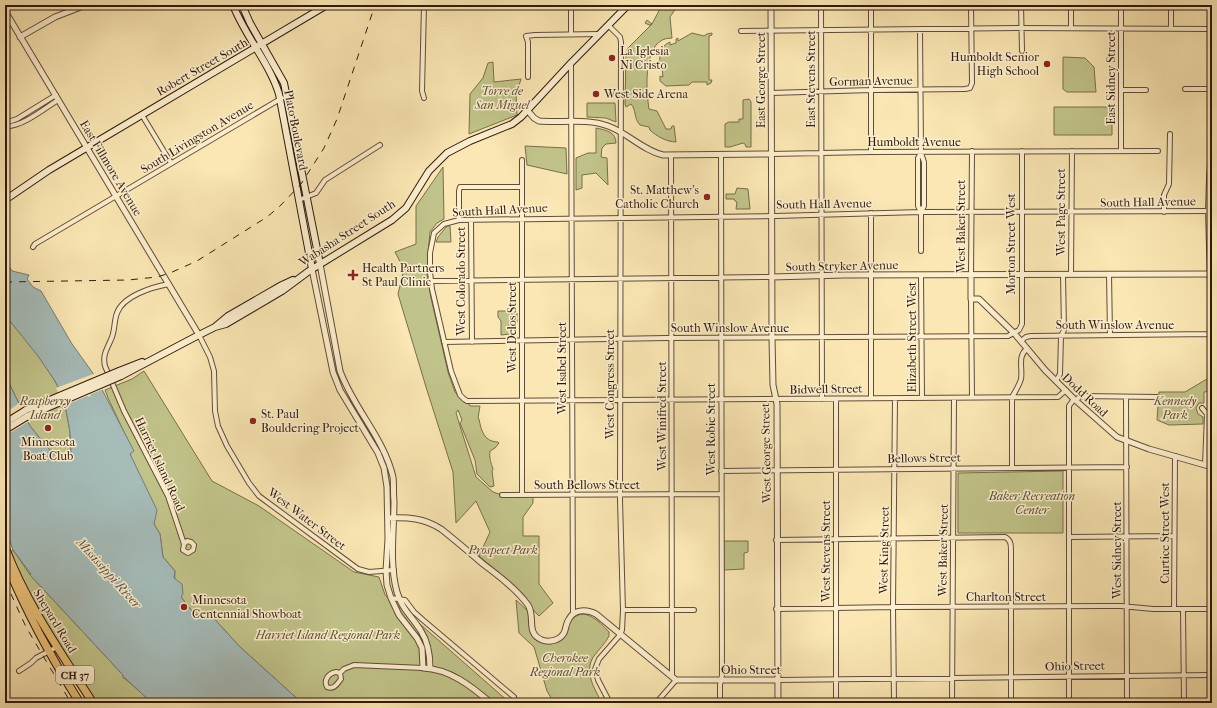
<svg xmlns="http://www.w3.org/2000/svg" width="1217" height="708" viewBox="0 0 1217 708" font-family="'IM FELL French Canon',serif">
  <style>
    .green { fill: #c1c48a; stroke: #786e4c }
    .water { fill: #a5bcb9; stroke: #767b75 }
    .pier { fill: #fae7b3 }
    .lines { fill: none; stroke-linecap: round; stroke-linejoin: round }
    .minor-casing { stroke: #624c37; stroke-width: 6 }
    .tertiary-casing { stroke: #624c37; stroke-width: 7 }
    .secondary-casing { stroke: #2f190e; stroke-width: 8 }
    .trunk-casing { stroke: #2f190e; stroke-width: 9 }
    .minor { stroke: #fcefce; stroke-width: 4 }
    .tertiary { stroke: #fcefce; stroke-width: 5 }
    .secondary { stroke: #fcefce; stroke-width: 6 }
    .trunk { stroke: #edc47a; stroke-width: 7 }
    .rail { stroke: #2f190e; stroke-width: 1; stroke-dasharray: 7 7; stroke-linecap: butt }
    .secondary-bridge-casing { stroke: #2f190e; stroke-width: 8; stroke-linecap: butt }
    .secondary-bridge { stroke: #fcefce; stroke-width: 6 }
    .poi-dot { fill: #8f2418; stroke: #fcefce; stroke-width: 1.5 }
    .labels { text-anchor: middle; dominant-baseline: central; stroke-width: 3; stroke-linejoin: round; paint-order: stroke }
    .shield { fill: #fcefce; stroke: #6c5948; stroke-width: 1 }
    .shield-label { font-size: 11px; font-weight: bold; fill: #2f190e }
    .poi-label { font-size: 12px; fill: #2f190e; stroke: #fcefce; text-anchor: start }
    .street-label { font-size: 12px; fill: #2f190e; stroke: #fcefce }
    .park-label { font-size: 12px; font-style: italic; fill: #5b4c33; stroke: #fcefce }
    .water-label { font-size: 13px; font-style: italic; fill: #58524a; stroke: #fcefce }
  </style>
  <rect width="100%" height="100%" fill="#fae7b3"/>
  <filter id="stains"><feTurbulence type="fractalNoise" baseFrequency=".005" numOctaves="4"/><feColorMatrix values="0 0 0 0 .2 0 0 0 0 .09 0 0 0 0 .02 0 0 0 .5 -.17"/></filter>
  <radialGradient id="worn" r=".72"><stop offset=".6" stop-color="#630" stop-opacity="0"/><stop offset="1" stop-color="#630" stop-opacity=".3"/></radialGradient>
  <path class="green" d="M662,5H678L670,17L672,38C642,37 646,90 649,109L657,111L666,129H671L672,126H674L676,142C667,142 656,136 650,130L649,127L640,125C633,117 637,111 631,104L626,107L625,104L626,54L627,49L652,24L649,25L645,23L647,20L652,24Z
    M692,33L704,36L707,34L712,33V35L709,36V80H712L711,83L707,85V82H692L689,85L666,86L660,81V76L663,77L662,67L660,65C659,55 660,46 670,42V45L676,43V39L678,38V41Z
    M1063,57L1085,58L1094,67L1096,92H1067L1063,89Z
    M493,62L494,82L521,79L516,95L517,115L469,134L470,94L483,78L488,63Z
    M749,99L750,100L751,102V147H746L745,144L743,143L730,147H725V124L729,122H739V119H743V100Z
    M587,103H615L616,122L606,118L587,117Z
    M1054,107H1112V135H1054Z
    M596,128C606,130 616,132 616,143L606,144L602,148L601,157L607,158L608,185L596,173L582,175V188L576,190V158L588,153H596Z
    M525,146L566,148L567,174L527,165Z
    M443,167L444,219L437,223L430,232L428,253L427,274L431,298L448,372L455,392L463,401L469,404L470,406H480L478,418L479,419C481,430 484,442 498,442L499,443L495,448L490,451C489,458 491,463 493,469L492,471L494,486L490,487L477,474L475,460L460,423L462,420L458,410L456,413L476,477L493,492L502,495H533V503L523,517V536H539V584L553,603L539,616C527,605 519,591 508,580C499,572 488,564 479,556L490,532L476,501L456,523L453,472L426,387L398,294L404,269L395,252L416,244V206Z
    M737,188L748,189L750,209H736L737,202L735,201L734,199H726V194H735Z
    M447,226H450L451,242H436L438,237Z
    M498,311H511V313H517V323L509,324L510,334L501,335V321L498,317Z
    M5,315L38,355L55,381L64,399L70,432L71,454L69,457L61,460L46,446L30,426L5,375Z
    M144,371L212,481L259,506L354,572L379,577L385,595L420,624L510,703H302L239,646L208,612L195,615C184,601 173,590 175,571L163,557L160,534L154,524L130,454L133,451L108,398L105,390L132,379Z
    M1212,376V391L1204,392V403H1199L1196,408L1198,414L1203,417V424L1169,425L1157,420L1159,392H1185Z
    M1063,471V533H958V473Z
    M724,541H748V552L744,553V569L724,570Z
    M13,550L31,576L123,675V677L153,703H96L34,604L9,553Z
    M516,600L529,612L530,625L541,642L551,644L564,638C566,633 567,625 571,621C583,605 599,621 609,632V636C605,644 599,649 594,656C583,672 595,689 602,703H554L547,691L534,647L519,633Z"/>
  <path class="water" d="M5,260L12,271L29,275L27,279L33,287L41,291L72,344L95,376L134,451L130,454L157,510L154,524L160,534L163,557L175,571L174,578L182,584L183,594L181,597L195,615L208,612L239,646L302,703H152L125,678H123V675L30,575L31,574L13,550L5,528V375L30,426L46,446L61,460L69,457L71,453L70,432L64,399L55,381L38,356L5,315Z"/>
  <path class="pier" d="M96,373L104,389L91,394L90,397L87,396L64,406L56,388Z
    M21,401L31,423L28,422L5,436V413L18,404Z"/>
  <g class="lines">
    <defs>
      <path id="minor" d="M424,5L422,91L424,98
        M571,5V34
        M821,5L822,399
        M871,5V152
        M1021,5L1022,51
        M1071,5V28
        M1121,5V151
        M1171,5V29
        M1212,5L1211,147L1209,179L1208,211L1212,351
        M609,26L620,37L621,42L620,500L623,610L622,630L620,635L599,659L595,669L598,680L610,703
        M920,29L921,153L924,162V206L921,212
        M741,31L1018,28L1212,29
        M571,63L573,614
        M528,77V42L526,36L535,35L599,34
        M1185,89H1212
        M1121,90H1146
        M771,93L871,90L965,89L970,88L972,83L971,5
        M142,115L171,163
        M5,121H11L17,119L56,95
        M5,126C21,128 45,108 58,100
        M771,154L871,152L1158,151
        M671,156L672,676
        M522,160V495
        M299,200L316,193L325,180L380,145
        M1164,212V195L1169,184L1170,134
        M871,213V398
        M459,220V191L460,187H521
        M471,220L472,342
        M33,247L35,244L282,98
        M921,251V212L918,206V158L921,153
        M1071,274L1072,151
        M1109,274L1110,335
        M921,275L922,398
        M971,275L972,151
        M431,281L772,277
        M169,284C152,287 123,296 117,313C114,321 115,329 112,337C108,348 102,354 105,366L124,411L168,496L184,544L183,550L188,553L193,550L194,545L191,542L187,541L184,544
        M971,299L972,397
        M199,335L210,357L214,371L215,411L218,426L227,446L249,483L259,496L358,569L369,572L394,570
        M1021,341L1026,337L1031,336L1212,334
        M444,342L667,338L1008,336L1019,330L1022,324V151
        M1056,381L1060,374L1061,336L1064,330L1063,274
        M1066,390L1058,397L467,401L464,399L460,395L451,371L432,289L430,272V253L434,233L444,224L459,220L776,216L921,212L1212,211
        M1126,397L1127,703
        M836,399V703
        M1076,401L1079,397L1082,396L1157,397
        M1202,408L1207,414L1205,465
        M1012,467V397C1015,392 1019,386 1021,379C1023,369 1017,356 1027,349
        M721,471L1127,467
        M502,495L721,494
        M1069,537L1174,536
        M776,540L1005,537C1011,540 1011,545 1011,551V703
        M391,598L405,600L414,612L423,620L514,697
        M776,609L893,607L1101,606H1121L1153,609H1212
        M1174,609L1175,456
        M1183,609L1184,703
        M623,610H694
        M19,671L31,663L36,658L57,647
        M336,672L340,673L341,679C337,684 334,690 327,687C323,680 329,673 336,672Z
        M340,673L344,669L354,665L423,668
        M777,680L1212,675
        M656,703L676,680
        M720,703V685L722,675L721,155
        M894,703L893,607L895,398
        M952,703L954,398
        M1069,703V406L1074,399"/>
      <path id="tertiary" d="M771,5L772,338L773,385L777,404L778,703
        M5,11L199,335
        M20,37L55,17L86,5
        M528,111L534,118L539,121C561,123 587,118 608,126C628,133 642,150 663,155L771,154
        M320,264L340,371C354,409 384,438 393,477C394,485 393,493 394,501C394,531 389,563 397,592C402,610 412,616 421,631C428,642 430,655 430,668
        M312,269L333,372L340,390L378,453L384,468L387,487L388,539L386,571L387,585L391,598L399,615L417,638L422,648L423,668C450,669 471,686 491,703
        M971,275V299H979L1014,333L1045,370L1074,399L1117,437L1149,449L1212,467
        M772,277L844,275L1212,274
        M388,518C408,517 424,518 441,529C455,540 469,552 483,564C499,576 516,589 528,605C536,617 525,633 542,640C550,643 560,640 564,633C566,629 566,623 569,619C574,609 587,609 596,614L676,680H777"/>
      <path id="secondary" d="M233,5C245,36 269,62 279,94L312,269
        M242,5L250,23L284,83L320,264
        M5,200L49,170L327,5
        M216,326L228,316L280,286L293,280
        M119,371L142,362
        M121,376L195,337L215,327L226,324L282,291L309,271L392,220L406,208L429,171L447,153L470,141L512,124L521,117L571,63L628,5
        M5,423L26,410
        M5,430L28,416"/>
      <path id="trunk" d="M5,547C26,603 61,653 93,703
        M5,561C26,611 51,658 80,703"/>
    </defs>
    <use href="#minor" class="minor-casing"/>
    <use href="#tertiary" class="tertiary-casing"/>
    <use href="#secondary" class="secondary-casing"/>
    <use href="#trunk" class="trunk-casing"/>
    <use href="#minor" class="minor"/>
    <use href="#tertiary" class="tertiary"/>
    <use href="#secondary" class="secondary"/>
    <use href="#trunk" class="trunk"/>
    <path class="rail" d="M5,282L128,280L157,277L170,273L197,261L267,217L279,207L301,184L324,148L337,119L375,5
      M5,581L26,627L71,703"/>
    <defs>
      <path id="secondary-bridge" d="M26,410L119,371
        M28,416L121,376"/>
    </defs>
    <use href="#secondary-bridge" class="secondary-bridge-casing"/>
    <use href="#secondary-bridge" class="secondary-bridge"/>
  </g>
  <g class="poi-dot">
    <circle cx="612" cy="58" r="4"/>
    <circle cx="1047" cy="64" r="4"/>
    <circle cx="596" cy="94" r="4"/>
    <circle cx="707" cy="197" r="4"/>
    <path d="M351 269h4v4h4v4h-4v4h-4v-4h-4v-4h4z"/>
    <circle cx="253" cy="421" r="4"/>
    <circle cx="48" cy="428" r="4"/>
    <circle cx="184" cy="607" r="4"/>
  </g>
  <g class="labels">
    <rect class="shield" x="56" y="666" width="38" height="18" rx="3"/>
    <g class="shield-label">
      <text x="75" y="675">CH 37</text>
    </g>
    <g class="poi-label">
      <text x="620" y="51">La Iglesia<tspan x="620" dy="14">Ni Cristo</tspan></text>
      <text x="1039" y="57" text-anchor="end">Humboldt Senior<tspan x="1039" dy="14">High School</tspan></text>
      <text x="604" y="94">West Side Arena</text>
      <text x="699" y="190" text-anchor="end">St. Matthew's<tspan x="699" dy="14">Catholic Church</tspan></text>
      <text x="362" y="268">Health Partners<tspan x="362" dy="14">St Paul Clinic</tspan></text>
      <text x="261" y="414">St. Paul<tspan x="261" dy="14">Bouldering Project</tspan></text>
      <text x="48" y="442" text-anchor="middle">Minnesota<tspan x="48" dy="14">Boat Club</tspan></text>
      <text x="192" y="600">Minnesota<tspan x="192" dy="14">Centennial Showboat</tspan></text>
    </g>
    <g class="street-label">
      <text transform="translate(202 67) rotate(-30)">Robert Street South</text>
      <text transform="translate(1111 78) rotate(-90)">East Sidney Street</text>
      <text transform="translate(811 79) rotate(-90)">East Stevens Street</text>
      <text transform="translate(761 80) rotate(-90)">East George Street</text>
      <text transform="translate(871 81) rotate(-1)">Gorman Avenue</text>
      <text transform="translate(296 130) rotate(79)">Plato Boulevard</text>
      <text transform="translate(197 137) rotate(-31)">South Livingston Avenue</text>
      <text x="914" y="142">Humboldt Avenue</text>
      <text transform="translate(111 168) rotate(59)">East Fillmore Avenue</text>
      <text transform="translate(1148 202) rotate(-1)">South Hall Avenue</text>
      <text transform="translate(824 204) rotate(-1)">South Hall Avenue</text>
      <text transform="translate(500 210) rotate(-3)">South Hall Avenue</text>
      <text transform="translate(1061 212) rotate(-90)">West Page Street</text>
      <text transform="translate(961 226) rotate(-90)">West Baker Street</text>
      <text transform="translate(347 233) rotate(-33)">Wabasha Street South</text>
      <text transform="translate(1011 244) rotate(-90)">Morton Street West</text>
      <text transform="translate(842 266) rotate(-1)">South Stryker Avenue</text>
      <text transform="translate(461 281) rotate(-90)">West Colorado Street</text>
      <text x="1115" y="325">South Winslow Avenue</text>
      <text transform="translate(512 327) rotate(-90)">West Delos Street</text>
      <text x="730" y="328">South Winslow Avenue</text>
      <text transform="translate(912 337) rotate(-90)">Elizabeth Street West</text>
      <text transform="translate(562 368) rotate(-90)">West Isabel Street</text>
      <text transform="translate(610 384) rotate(-90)">West Congress Street</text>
      <text transform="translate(826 389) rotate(-1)">Bidwell Street</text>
      <text transform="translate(1085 395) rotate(43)">Dodd Road</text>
      <text transform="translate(662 416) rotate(-90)">West Winifred Street</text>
      <text transform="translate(711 429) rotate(-90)">West Robie Street</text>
      <text transform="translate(766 453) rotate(-91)">West George Street</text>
      <text transform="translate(924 458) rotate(-1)">Bellows Street</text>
      <text transform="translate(160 464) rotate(65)">Harriet Island Road</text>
      <text x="587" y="485">South Bellows Street</text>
      <text transform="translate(307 519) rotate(37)">West Water Street</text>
      <text transform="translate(1165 533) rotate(-90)">Curtice Street West</text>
      <text transform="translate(884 550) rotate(-89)">West King Street</text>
      <text transform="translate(943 550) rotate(-89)">West Baker Street</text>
      <text transform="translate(1117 550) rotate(-90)">West Sidney Street</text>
      <text transform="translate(826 551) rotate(-90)">West Stevens Street</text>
      <text x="1006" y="597">Charlton Street</text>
      <text transform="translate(55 621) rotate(59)">Shepard Road</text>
      <text transform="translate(1075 666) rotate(-1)">Ohio Street</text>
      <text x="751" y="670">Ohio Street</text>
    </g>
    <g class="park-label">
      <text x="502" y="91">Torre de<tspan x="502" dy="14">San Miguel</tspan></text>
      <text x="45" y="401">Raspberry<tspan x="45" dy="14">Island</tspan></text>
      <text x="1175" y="401">Kennedy<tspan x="1175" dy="14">Park</tspan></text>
      <text x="1032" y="496">Baker Recreation<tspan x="1032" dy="14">Center</tspan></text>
      <text x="503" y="550">Prospect Park</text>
      <text x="328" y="635">Harriet Island Regional Park</text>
      <text x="565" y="658">Cherokee<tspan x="565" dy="14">Regional Park</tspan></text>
    </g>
    <g class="water-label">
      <text transform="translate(109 573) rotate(48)">Mississippi River</text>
    </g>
  </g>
  <rect width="1217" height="708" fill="none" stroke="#fae7b3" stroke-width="20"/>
  <rect x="6" y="6" width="1205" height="696" fill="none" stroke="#2f190e" stroke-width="2"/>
  <rect x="10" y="10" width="1197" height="688" fill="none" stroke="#2f190e"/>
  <rect width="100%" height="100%" filter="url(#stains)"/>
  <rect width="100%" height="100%" fill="url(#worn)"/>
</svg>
